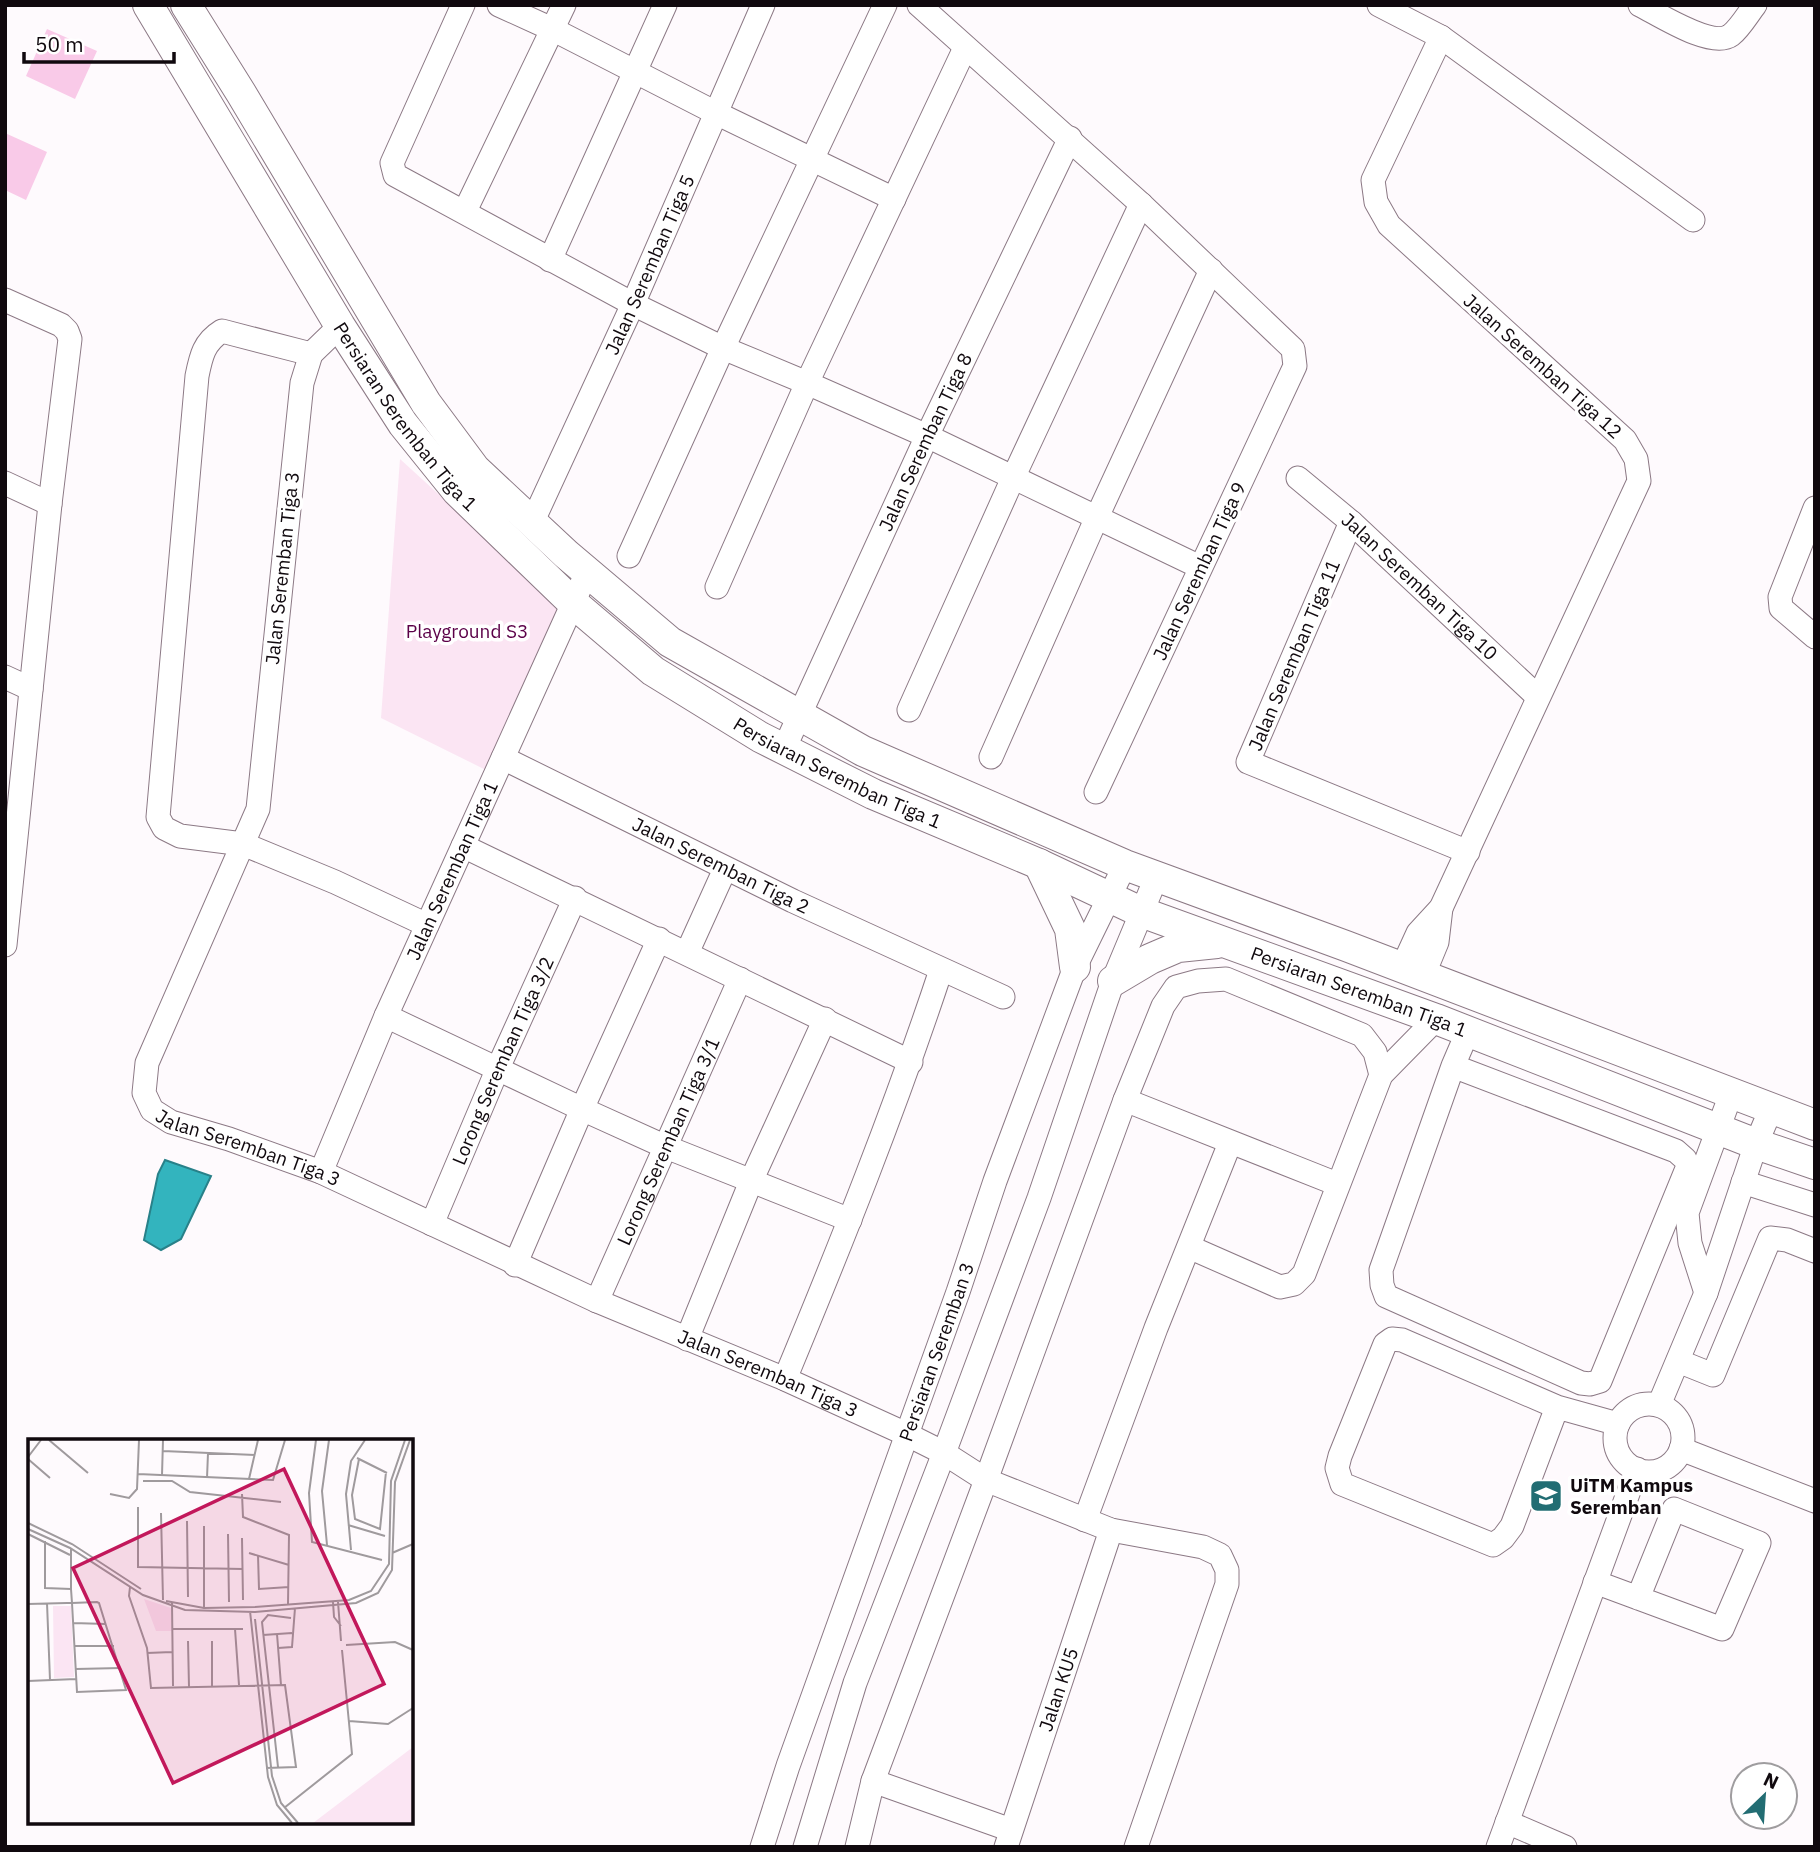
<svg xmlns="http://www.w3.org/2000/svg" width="1820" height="1852" viewBox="0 0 1820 1852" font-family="'IBM Plex Sans',sans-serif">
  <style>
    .green { fill: #fbe5f3 }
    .water { fill: #33b4be; stroke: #288189; stroke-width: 2 }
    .building { fill: #f9cae8 }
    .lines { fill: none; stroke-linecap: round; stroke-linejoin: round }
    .minor-casing { stroke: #8c7985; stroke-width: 25 }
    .major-casing { stroke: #8c7985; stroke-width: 32 }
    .minor { stroke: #fff; stroke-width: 23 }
    .major { stroke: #fff; stroke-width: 30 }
    .labels { text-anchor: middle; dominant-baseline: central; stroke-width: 7; stroke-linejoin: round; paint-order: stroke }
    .street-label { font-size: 19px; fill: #10090e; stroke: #fff }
    .park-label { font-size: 19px; fill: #5b0048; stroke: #fff }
    .poi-label { font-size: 19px; font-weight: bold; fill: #10090e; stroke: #fff; text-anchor: start }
    .inset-road { fill: none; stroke: #9f9a9d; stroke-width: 2 }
    .view { fill: #c2185b; fill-opacity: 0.15; stroke: #c2185b; stroke-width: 3.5 }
    .inset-edge { fill: none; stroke: #10090e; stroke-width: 3.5 }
  </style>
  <rect width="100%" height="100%" fill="#fefafd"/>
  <path class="green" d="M400,459L562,607L492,773L381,718Z"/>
  <path class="water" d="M165,1160L211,1176L181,1239L161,1250L144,1240L158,1174Z"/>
  <path class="building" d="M47,29L97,51L75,99L26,76Z
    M5,133L47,152L26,200L5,190Z"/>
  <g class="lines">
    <defs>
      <g id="minor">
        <path d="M463,5L392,163L395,175L633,304L723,348L807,383L927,436L1200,567"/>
        <path d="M499,5L554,30L716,113L894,199"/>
        <path d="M919,5L1141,204L1293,349L1295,366L1096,792"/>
        <path d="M1379,5L1441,37L1693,220"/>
        <path d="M1640,5C1660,15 1712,49 1731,35C1740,28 1748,14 1755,5"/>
        <path d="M465,211L564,5"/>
        <path d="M550,260L665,5"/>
        <path d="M5,300L61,325L67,331L70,339L50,504L5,945"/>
        <path id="s1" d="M340,326L311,354L302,383L258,809L147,1063L144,1093L152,1110L171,1122L229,1139L321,1172L597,1301L785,1379L906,1434L944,1453L986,1480L1111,1530L1203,1547L1220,1555L1227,1570V1584L1136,1847"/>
        <path d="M311,354L222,331C204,342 201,356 197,376L158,817L164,828L180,836L243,844L335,882L427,925"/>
        <path id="s2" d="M1298,478L1351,522L1538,697"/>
        <path d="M5,483L50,504"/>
        <path d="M1815,508L1780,597L1781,608L1815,637"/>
        <path d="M1351,522L1248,762L1468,852"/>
        <path id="s3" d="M532,523L633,304L763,5"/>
        <path d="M629,556L723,348L885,5"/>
        <path d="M717,587L807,383L965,48"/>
        <path d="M5,677L31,689"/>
        <path d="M909,710L1013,478L1141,204"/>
        <path id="s4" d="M784,749L927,436L1070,138"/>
        <path d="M991,757L1097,517L1211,270"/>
        <path id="s5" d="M503,758L793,901L1003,997"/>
        <path d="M463,846L911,1062"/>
        <path d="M687,953L725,869"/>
        <path d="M1402,968L1418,933L1441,908L1639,481L1636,459L1625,440L1389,225L1376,202L1373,180L1441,37"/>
        <path d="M1423,976L1437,942L1441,908"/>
        <path d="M386,1016L582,1109L666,1147L850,1220"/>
        <path d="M1453,1066L1676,1151L1685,1159L1688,1166L1600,1381L1590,1384L1581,1383L1386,1296L1382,1285L1381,1270L1453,1066L1468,1031"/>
        <path d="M1125,1100L1337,1184"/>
        <path id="s6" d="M321,1172L386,1016L588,570"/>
        <path d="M1743,1182L1815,1205"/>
        <path id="s7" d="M432,1224L498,1068L575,898"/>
        <path d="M1189,1247L1280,1287L1294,1284L1304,1274L1381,1075L1436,1019"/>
        <path d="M515,1265L582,1109L659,939"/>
        <path d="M1706,1293L1690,1243L1687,1213L1731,1094"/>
        <path id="s8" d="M597,1301L740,979"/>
        <path d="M687,1339L752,1179L825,1019"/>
        <path d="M1678,1361L1713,1375L1770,1238L1787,1240L1815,1251"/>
        <path d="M785,1379C841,1244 895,1109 941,970"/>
        <circle cx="1649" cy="1438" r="34"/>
        <path d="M1659,1405L1706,1293L1756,1144L1771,1109"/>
        <path d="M1557,1407L1512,1526L1503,1538L1493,1545L1342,1484L1337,1468L1340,1456L1385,1344L1392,1339L1402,1340L1557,1407L1618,1424"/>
        <path d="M1681,1449L1815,1501"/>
        <path d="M1085,1520L1156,1328L1230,1143"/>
        <path d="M1595,1582L1722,1629L1759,1543L1674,1509L1638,1598"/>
        <path d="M873,1781L1011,1830"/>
        <path d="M1507,1822L1565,1847"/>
        <path id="s9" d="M762,1847L788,1766L958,1292L995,1181L1075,967L1125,865"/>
        <path d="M805,1847L855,1683L944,1453L1039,1198L1113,981L1156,878"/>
        <path d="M857,1847L873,1781L986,1480L1125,1100L1163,1006L1176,987L1198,981L1226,979L1362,1035L1375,1052L1381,1075"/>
        <path id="s10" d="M1006,1847L1111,1530"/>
        <path d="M1498,1847L1637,1469"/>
      </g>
      <g id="major">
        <path id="s11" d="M148,5L340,326L403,424L457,491L573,603L653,671L760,737L873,794L1039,864L1141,912L1436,1019L1756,1144L1815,1164"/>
        <path d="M186,5L241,93L426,403L475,469L566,554L670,642L863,751L1125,865L1346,946L1815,1125"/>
        <path d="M1039,864L1070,929L1075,967"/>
        <path d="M1113,981L1150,959L1178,947L1217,943"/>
      </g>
    </defs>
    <use href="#minor" class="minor-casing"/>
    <use href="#major" class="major-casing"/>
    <use href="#minor" class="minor"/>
    <use href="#major" class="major"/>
  </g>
  <defs>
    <symbol id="university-square" viewBox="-11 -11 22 22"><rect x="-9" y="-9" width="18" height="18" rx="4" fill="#226d73" stroke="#fff"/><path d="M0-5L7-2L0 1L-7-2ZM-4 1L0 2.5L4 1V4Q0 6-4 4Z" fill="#fff"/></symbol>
  </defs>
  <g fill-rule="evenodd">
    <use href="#university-square" x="1527" y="1477" width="38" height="38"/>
  </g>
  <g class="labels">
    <g class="street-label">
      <text stroke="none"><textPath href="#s3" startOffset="284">Jalan Seremban Tiga 5</textPath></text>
      <text transform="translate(1543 366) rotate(42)">Jalan Seremban Tiga 12</text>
      <text stroke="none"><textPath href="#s11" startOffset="486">Persiaran Seremban Tiga 1</textPath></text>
      <text stroke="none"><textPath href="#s4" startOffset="338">Jalan Seremban Tiga 8</textPath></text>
      <text transform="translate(282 568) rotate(-84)">Jalan Seremban Tiga 3</text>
      <text transform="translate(1199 571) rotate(-65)">Jalan Seremban Tiga 9</text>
      <text stroke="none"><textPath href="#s2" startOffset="163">Jalan Seremban Tiga 10</textPath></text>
      <text transform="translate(1294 655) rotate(-67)">Jalan Seremban Tiga 11</text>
      <text stroke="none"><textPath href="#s11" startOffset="1054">Persiaran Seremban Tiga 1</textPath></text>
      <text stroke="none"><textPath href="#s5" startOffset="243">Jalan Seremban Tiga 2</textPath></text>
      <text stroke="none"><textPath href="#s6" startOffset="329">Jalan Seremban Tiga 1</textPath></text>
      <text stroke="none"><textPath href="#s11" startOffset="1620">Persiaran Seremban Tiga 1</textPath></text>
      <text stroke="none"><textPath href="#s7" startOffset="178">Lorong Seremban Tiga 3/2</textPath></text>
      <text stroke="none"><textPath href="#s8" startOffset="175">Lorong Seremban Tiga 3/1</textPath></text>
      <text stroke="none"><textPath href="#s1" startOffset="929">Jalan Seremban Tiga 3</textPath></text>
      <text stroke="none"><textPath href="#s9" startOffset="525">Persiaran Seremban 3</textPath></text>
      <text stroke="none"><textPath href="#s1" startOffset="1496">Jalan Seremban Tiga 3</textPath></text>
      <text stroke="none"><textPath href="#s10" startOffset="166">Jalan KU5</textPath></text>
    </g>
    <g class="park-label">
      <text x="467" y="631">Playground S3</text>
    </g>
    <g class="poi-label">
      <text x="1570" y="1485">UiTM Kampus<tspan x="1570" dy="22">Seremban</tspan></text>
    </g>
  </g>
  <g transform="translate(28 1439)">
    <rect width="385" height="385" fill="#fefafd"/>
    <path d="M116,160L143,169L144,192H128ZM25,167H43L46,238L26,239ZM385,308V384H285Z" fill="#fbe5f3"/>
    <path class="inset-road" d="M21,1L60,34M288,1L281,54L284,103L354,121M135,12L227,16M0,18L13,1M329,19L359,34M0,20L22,39M331,20L324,56L327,80L352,90L358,33M110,35L245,41L257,1M134,36L135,1M179,39L180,14M221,40L230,1M115,42H144L162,53L253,63M82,55L101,59L109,50L111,1M214,55L215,78L261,96L260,165M110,68V128L215,130M133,74L135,161M159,82L160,158M0,84L44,105L113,150M320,86L357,97M0,90L42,109L115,156L157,171L227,173L328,164L350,154L364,131L367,43L382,1M0,95L42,116M200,95L201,163M214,99L215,161M17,102V149L43,150M299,106L294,52L301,1M323,111L318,55L323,22L337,1M221,114L261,126M364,114L385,105M230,116L231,150L261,148M102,148L101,157L119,209L123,249L257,246L268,328L238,329M138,162L176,169L227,168L321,161L343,152L361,125L363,42L377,1M305,163L306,178L313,187M310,163L313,202M19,164L22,241M144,164L145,247M0,165L39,164H44L69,163L71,164L98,251L49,253L44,164L43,150V109M176,169V87M222,172L240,338L249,366L264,384M227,180L244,337L253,364L270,384M45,184L78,185M144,190H215M207,190L211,246M249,195L253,246M235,196L264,194M160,202L161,248M184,202V248M318,206L367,203L385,211M46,207H86M250,209L264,208L267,169M119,214L144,213M48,230L93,229M0,242L48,240M321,282L360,285L385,269M250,328L234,183L240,176L263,179M256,369L324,315L314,211"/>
    <path class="view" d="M256,30L356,245L145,344L45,129Z"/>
    <rect width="385" height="385" class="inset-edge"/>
  </g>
  <rect width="1820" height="1852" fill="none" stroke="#10090e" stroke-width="14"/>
  <g transform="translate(1764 1796) rotate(25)"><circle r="33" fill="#ffffff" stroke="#9f9d9f" stroke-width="2"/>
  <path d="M0-5L12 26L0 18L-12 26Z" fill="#226d73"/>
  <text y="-10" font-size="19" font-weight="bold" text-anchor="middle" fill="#10090e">N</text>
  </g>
  <path d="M24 52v10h150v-10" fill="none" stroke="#10090e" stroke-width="3.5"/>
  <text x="35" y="52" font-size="21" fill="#10090e" stroke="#ffffff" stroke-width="5" paint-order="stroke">50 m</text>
</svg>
